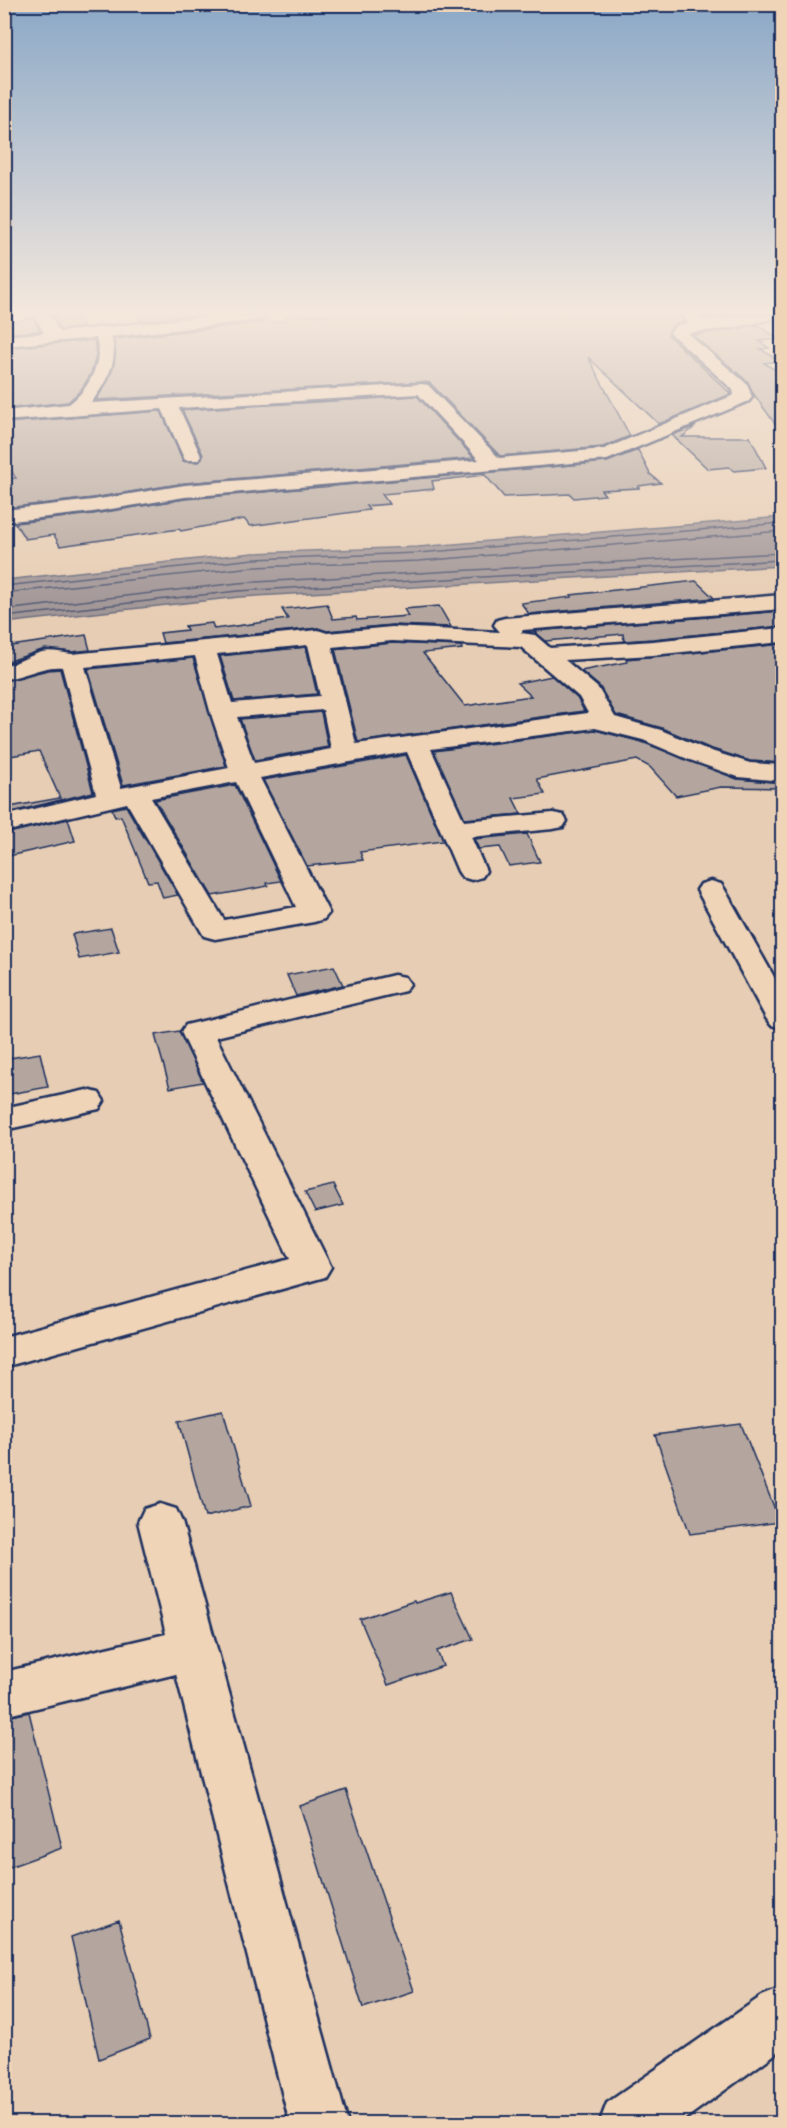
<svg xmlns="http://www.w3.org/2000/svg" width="787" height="2128" viewBox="0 0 787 2128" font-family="Mali,sans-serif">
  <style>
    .water { fill: #a19696; stroke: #6b6d80; stroke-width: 1.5 }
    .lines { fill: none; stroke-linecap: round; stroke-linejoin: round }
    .shore { stroke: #515874; stroke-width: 1.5 }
    .building { fill: #b4a69e; stroke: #1b2f5e; stroke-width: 1.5 }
    .minor-casing { stroke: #1b2f5e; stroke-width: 5 }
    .minor { fill: #f0d4b7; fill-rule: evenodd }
  </style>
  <rect width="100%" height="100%" fill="#e7cdb3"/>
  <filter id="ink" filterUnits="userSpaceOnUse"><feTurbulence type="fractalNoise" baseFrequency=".0167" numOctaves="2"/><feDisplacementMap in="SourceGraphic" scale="12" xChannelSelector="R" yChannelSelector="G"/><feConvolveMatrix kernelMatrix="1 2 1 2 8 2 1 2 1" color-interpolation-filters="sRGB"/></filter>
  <g filter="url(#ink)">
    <path class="water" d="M782,517V566L239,597L5,623V580L253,553L418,547Z"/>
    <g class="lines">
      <path class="shore" d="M4,586L254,559L418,553L782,523
        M4,593L254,567L419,561L782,531
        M4,610L238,583L782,553
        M4,617L238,591L782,560"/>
    </g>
    <path class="building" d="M65,315H75L83,327L60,330L53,316Z
      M136,315H188V316L141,321Z
      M286,315H610L613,318L678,315L684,322L673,325L668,335L731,394L659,424L588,357L630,436L603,447L500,456L430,383L422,382L96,400L108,381L114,364V339L287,320Z
      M33,318L40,331L11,333L4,323Z
      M757,325L779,339L759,341L769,348L760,349L780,361L764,363L783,375V435L753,393L748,382L692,335Z
      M94,340L96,356L91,374L81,390L68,402L4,409V393L9,392L4,382V348Z
      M417,396L474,458L185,483L93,498L6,508L4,505V479L16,478L4,460V423L161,411L183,461L199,462L203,455L182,410Z
      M696,426L682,437H750L766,468L734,471L729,467L708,469L672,435Z
      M638,450L650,474L661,483L638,486L639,488L601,490L605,495L574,498L570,494L504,497L485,475L432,481L434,489L382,494L389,504L366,506L369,510L250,526L244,519L181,531L179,529L60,546L54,535L25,539L15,523L93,514L185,499L607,462Z
      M696,581L714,598L529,614L521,603L572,597L571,595Z
      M327,604L333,619L356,617L357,620L408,616L404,609L439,606L451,627L392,625L327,631L318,628L163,643L160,633L187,630L185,626L212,623L214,629L288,619L282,609Z
      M782,611L783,626L653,639L624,641L623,634L546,641L534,631Z
      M86,635L90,650L72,652L45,649L4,663V647Z
      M392,643L461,646L462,649L423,653L465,706L531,696L517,683L552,676L577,698L584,711L358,742L335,649Z
      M783,644V763L750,761L709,748L662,728L616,715L600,687L581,671L627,662L626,659Z
      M306,647L317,694L234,701L220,656Z
      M193,658L226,766L123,785L88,669Z
      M60,669L93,792L4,814V808L60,798L39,751L4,757V681L48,670Z
      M321,712L328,747L255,760L240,719Z
      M595,730L642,742L737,779L783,783V788L721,787L676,796L650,767L637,760L537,779L545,794L513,798L521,814L465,819L434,751Z
      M406,755L443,841L360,852L363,860L307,866L263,780Z
      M235,785L281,881L267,883L268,886L212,896L155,800Z
      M126,806L178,895L163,898L157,881L148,882L121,816L115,817L112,809Z
      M68,819L75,841L4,857V834Z
      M527,834L540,862L509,866L500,847L479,849L474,839Z
      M111,928L119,952L79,959L72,934Z
      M334,966L343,985L296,996L287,975Z
      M179,1031L203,1082L170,1088L155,1035Z
      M40,1053L48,1087L4,1095V1059Z
      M333,1185L343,1205L315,1212L305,1192Z
      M223,1411L251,1506L205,1517L179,1421Z
      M741,1424L780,1522L690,1534L655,1435Z
      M451,1592L473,1639L437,1651L443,1666L388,1685L360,1619L414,1601L415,1603Z
      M29,1712L62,1848L4,1869V1718Z
      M346,1790L414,1991L363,2008L300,1806Z
      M119,1920L150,2039L99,2059L71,1937Z"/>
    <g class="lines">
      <defs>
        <path id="minor" d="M34,315H50L59,332L219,315H267L259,320L111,337C120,361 105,384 91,403L422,384L428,385L499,458L604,449L734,395L733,390L670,333L675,326L689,323L680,315H698L704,320L750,315H781L778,318L733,328L687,333L747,384L752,397L749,401L607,460L185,497L93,512L4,522V510L93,500L185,485L479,460L418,394L179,408L201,456L199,460H185L183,456L162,409L4,421V411L69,404C88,391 104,361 96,338L4,346V336L44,333Z
          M782,595V609L523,630L521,633L535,635L550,648L653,641L782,628V642L653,655L565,660L598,688L615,717L661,730L708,750L750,763L782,765V781L738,777L690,760L643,740L595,728L431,749L464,821L553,813L563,815L567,821L563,827L553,829L471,837L486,871L482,877L472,880L462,877L458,871L407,752L260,778L329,913L324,919L314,922L215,939L204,936L127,803L4,832V816L96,794L62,667C42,665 25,677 4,679V665C18,664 29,655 42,652C51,650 63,653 72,654L318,630L327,633L392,627L500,632L494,625L497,620L505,618ZM392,641L521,647L579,697L588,713L356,744L332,647ZM308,645L320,696L232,703L217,654ZM195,656L210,711L229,768L121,788L85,667ZM323,710L331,749L254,763L237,717ZM236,782L296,907L224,920L151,798Z
          M711,881L721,884L725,890L782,991V1028L771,1025L766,1018L697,890L701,884Z
          M394,975L405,977L410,984L405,991L216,1037L331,1267L325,1277L4,1367V1337L290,1259L181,1032L186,1025Z
          M87,1090L99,1093L104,1101L99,1109L4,1130V1108Z
          M160,1504L176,1509L182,1522L348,2124H290L176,1674L4,1716V1672L166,1634L138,1522L144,1509Z
          M782,1988V2049L678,2124H599L607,2103L762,1996Z"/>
      </defs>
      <use href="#minor" class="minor-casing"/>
      <use href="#minor" class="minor"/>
    </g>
  </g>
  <linearGradient id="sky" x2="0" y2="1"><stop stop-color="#8ba8c7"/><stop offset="0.51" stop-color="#f4e8dd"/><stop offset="1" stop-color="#f4e8dd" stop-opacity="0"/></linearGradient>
  <rect width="787" height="613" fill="url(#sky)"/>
  <rect width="787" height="2128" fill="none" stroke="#f0d4b7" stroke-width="24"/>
  <rect x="12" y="12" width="763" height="2104" fill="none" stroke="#1b2f5e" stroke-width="2" filter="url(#ink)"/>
</svg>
